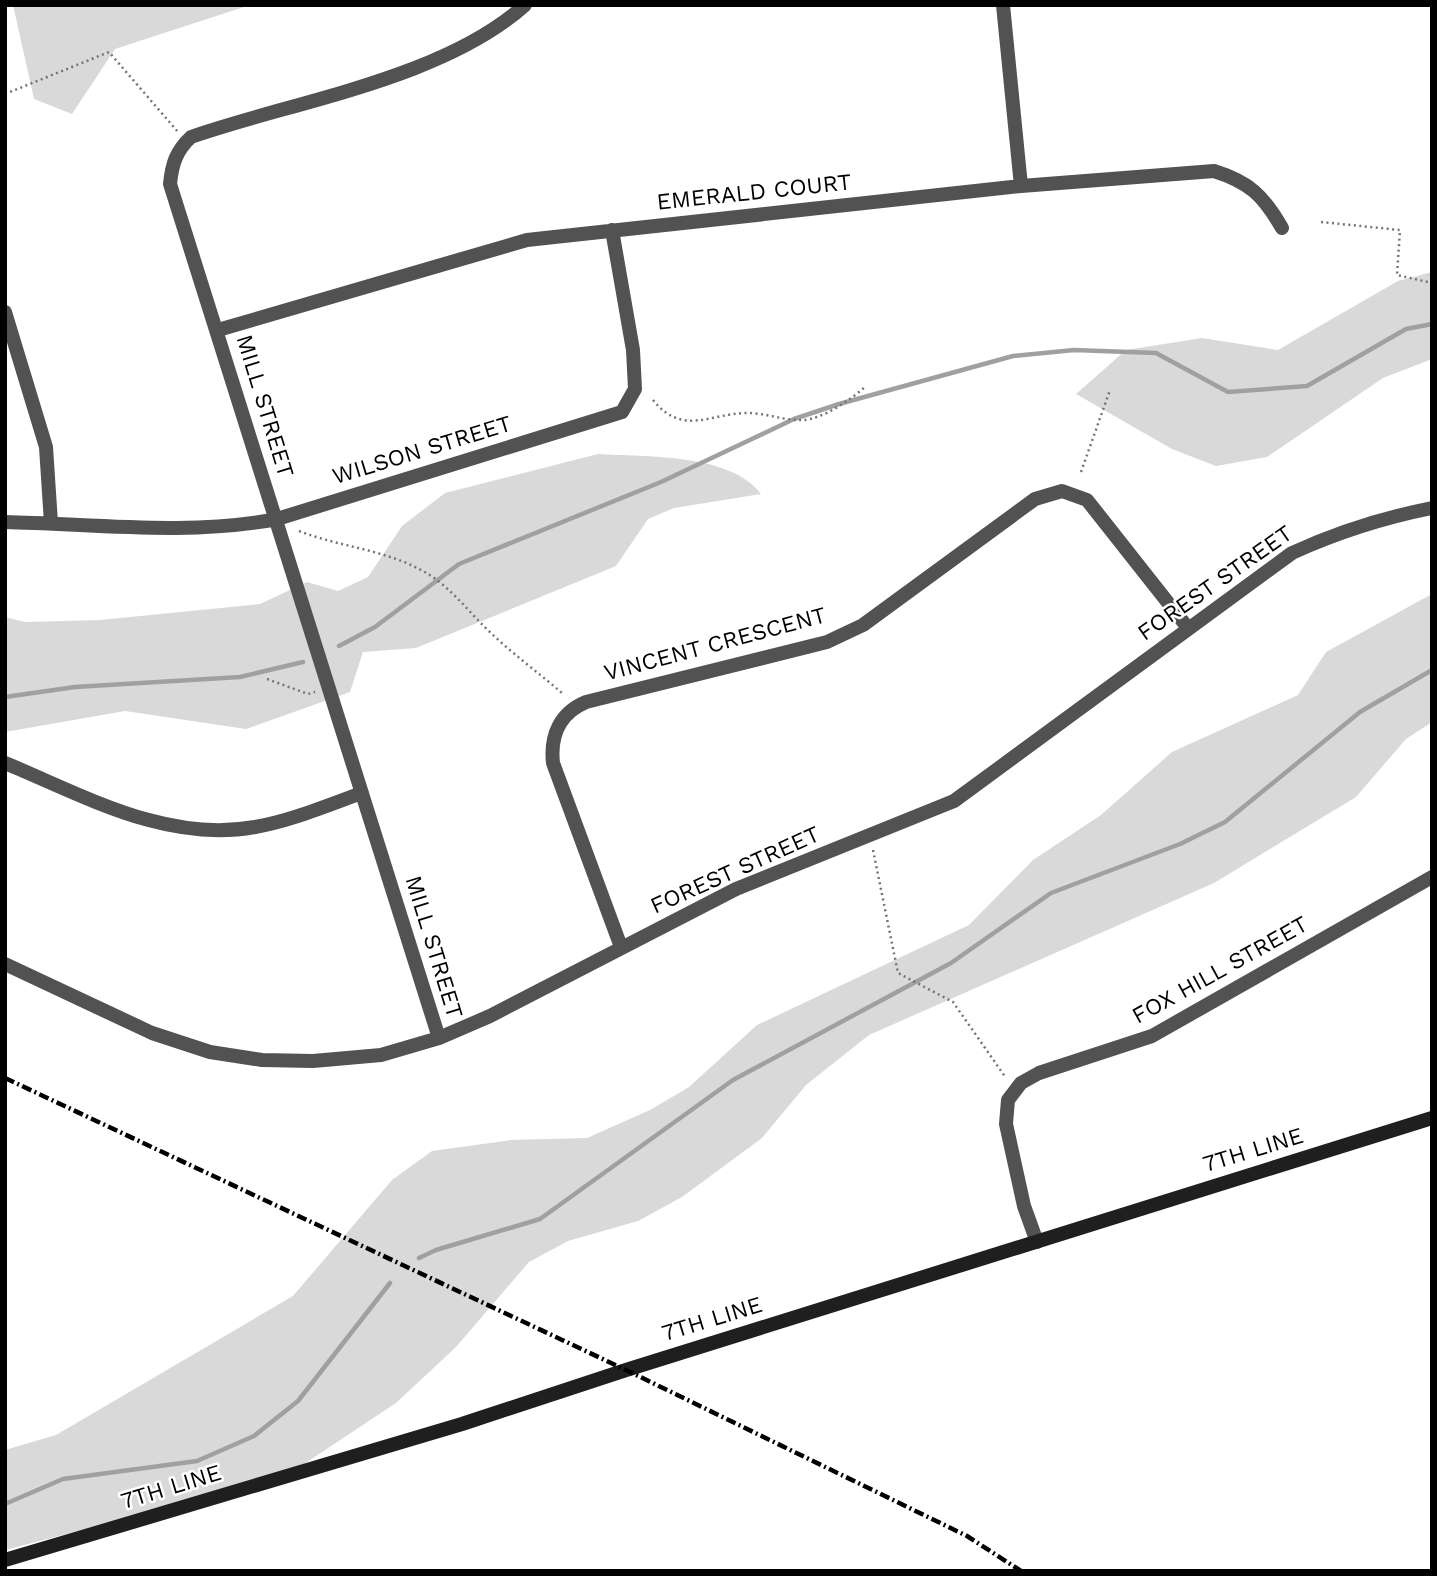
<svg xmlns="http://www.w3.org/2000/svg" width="1437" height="1576" viewBox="0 0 1437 1576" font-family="'Work Sans',sans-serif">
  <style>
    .green { fill: #d9d9d9 }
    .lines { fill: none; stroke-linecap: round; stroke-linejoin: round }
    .stream { stroke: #a0a0a0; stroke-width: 4.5 }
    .path { stroke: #747474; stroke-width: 2.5; stroke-dasharray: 2 3.5; stroke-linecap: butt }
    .street { stroke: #525252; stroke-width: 14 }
    .secondary { stroke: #1f1f1f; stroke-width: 14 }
    .rail { stroke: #000; stroke-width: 4.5; stroke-dasharray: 10 3.5 2 3.5; stroke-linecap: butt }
    .labels { text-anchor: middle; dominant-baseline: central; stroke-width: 5; stroke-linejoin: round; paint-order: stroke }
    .street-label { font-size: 23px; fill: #000; stroke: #fff }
  </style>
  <rect width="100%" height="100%" fill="#fff"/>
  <path class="green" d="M13,5H250L115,49L72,114L34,99Z
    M1432,272V359L1383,378L1267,457L1216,466L1172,449L1076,394L1126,350L1202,338L1278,350L1398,281Z
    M598,454C645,457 731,453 761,494L674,508L648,519L616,566L416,648L363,652L350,692L246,729L125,711L5,732V617L25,622L100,620L260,604L307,582L338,591L368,577L402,526L445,493Z
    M1432,594V722L1406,739L1356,797L1214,883L869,1035L806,1085L762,1138L682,1197L638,1221L568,1241L529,1262L456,1347L396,1403L304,1464L109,1523L5,1550V1450L56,1435L293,1296L392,1180L432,1151L511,1140L587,1138L650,1110L689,1087L757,1025L969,925L1033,860L1101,815L1172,752L1298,695L1326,652Z"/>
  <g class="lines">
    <path class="stream" d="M339,646L375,627L459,564L661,482L794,419L839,404L1013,356L1074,350L1156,353L1228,392L1307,386L1406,329L1432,324
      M5,697L75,687L240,677L303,662
      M419,1258L436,1250L540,1219L733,1080L951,963L1051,893L1180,844L1225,822L1360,712L1432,670
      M5,1504L63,1479L197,1461L254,1436L298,1401L390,1283"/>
    <path class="path" d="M5,94L109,52L178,132
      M1321,222L1400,230L1397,275L1432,283
      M653,400C683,437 710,413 748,413C766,413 785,421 803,420C823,419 850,400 865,387
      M1081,472L1110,390
      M299,531C340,547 382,549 421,570C450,585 468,612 492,634C514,655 539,673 562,693
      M267,679L308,694L315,692
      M873,850L898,973L953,1002L1006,1078"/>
    <path class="street" d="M1003,5L1021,186
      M5,312L46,447L51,523
      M218,330L527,240L1021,186L1214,171C1249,182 1263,195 1282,228
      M5,522C95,524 188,536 277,519L622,412L635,389L633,350L612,230
      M5,763C85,796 166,843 255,827C291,821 328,805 362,793
      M621,947L553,763C550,735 560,713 586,702L827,642L863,625L1035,499L1062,491L1087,500L1188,628
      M5,964L152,1033L210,1052L262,1060L313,1061L381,1055L439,1038L490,1016L736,889L954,801L1292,553C1338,532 1382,518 1432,508
      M439,1038L170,184C172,164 176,151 191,137C294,101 443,79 525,5
      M1037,1242L1024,1206L1006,1124L1008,1100L1021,1083L1039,1073L1152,1036L1432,877"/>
    <path class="secondary" d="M5,1560L462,1424L626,1370L1432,1118"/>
    <path class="rail" d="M5,1078L626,1370L967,1536L1021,1571"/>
  </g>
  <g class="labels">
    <g class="street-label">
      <text transform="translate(754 192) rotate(-6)">EMERALD COURT</text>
      <text transform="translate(265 406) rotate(73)">MILL STREET</text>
      <text transform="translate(422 450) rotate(-17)">WILSON STREET</text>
      <text transform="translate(1215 583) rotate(-35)">FOREST STREET</text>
      <text transform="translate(715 644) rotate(-15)">VINCENT CRESCENT</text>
      <text transform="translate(735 870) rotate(-24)">FOREST STREET</text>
      <text transform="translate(434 947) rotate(73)">MILL STREET</text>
      <text transform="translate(1220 970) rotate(-29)">FOX HILL STREET</text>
      <text transform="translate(1253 1150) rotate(-17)">7TH LINE</text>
      <text transform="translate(712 1319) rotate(-17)">7TH LINE</text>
      <text transform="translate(171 1487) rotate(-17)">7TH LINE</text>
    </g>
  </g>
  <rect width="1437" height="1576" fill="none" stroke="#000000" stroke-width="14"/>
</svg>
